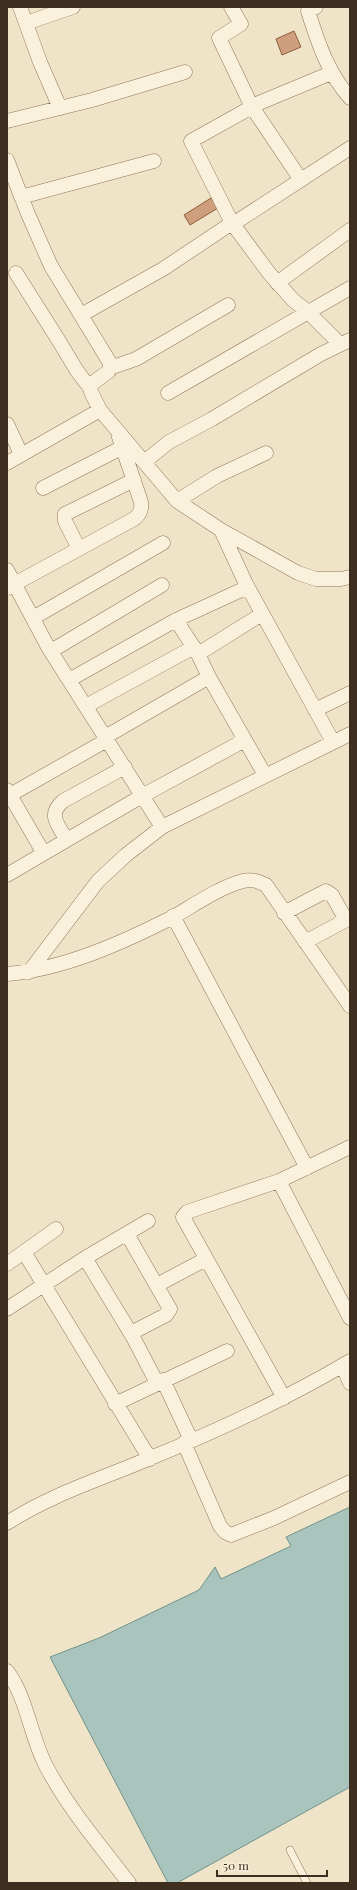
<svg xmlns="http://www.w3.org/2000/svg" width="357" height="1890" viewBox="0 0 357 1890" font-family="'Playfair Display',serif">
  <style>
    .water { fill: #a9c4bc; stroke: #6f938a }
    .building { fill: #cf9f7d; stroke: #8d5f41 }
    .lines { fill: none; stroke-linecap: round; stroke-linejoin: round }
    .lane-casing { stroke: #8d765c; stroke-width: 8 }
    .street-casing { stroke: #8d765c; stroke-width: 15 }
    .lane { stroke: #faf1dc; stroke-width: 7 }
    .street { stroke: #faf1dc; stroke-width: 14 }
  </style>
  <rect width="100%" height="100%" fill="#f0e4c8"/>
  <path class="water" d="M350,1507V1787L177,1883H168L50,1657L99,1638L199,1590L215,1567L221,1579L291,1546L286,1537Z"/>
  <path class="building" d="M294,31L301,47L282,55L276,39Z
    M211,198L218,208L190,225L184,215Z"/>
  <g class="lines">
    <defs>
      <path id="lane" d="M290,1850L307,1883"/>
      <path id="street" d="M20,7L40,62L60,108
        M231,7L241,24L219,38L252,107L301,180
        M316,7L308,11C318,43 328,73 350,98
        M26,23L73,7
        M331,73L259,103L191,141L232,223L269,273L293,300L308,312L340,344
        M7,121L92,100L185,72
        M7,160L28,214L51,266L110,363L109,371L90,385L91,392L100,410
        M21,197L154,161
        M233,224L350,148
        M16,273L59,341L77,371L90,388
        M277,283L350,230
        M81,315L163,269L232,223
        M110,368L136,359L228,305
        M168,393L350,288
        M7,424L21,454
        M144,462L177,501L221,530L298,573L316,579H341L350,577
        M7,463L100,410L144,462L169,442L212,419L321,354L350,340
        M43,488L123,447
        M177,501L217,476L266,453
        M221,530L246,584L333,742
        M79,549L65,521V514L134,480
        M7,570L48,647L162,827
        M7,588L134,519C140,514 142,510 141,502L119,437
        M33,618L163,543
        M176,620L198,654L209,677L265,775
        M51,651L162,585
        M198,654L262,614
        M69,680L176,620L248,587
        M86,706L194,647
        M315,710L350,693
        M105,737L209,677
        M7,790L43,852
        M10,795L107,740
        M66,839C58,824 47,815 63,801L125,767
        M7,875L142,796L245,740
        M284,913L326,891L332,895L346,920
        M173,916L307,1168
        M305,942L350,918
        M29,972L98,881L126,855L162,827L350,734
        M7,974C64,969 122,943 173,917C194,905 220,887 243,881C252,879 258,881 266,885L350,1006
        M279,1181L350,1318
        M127,1234L170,1309L166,1315L131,1333
        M24,1252L150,1459
        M85,1258L133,1337L157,1383
        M7,1264L56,1229
        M157,1285L206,1259
        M7,1309L85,1258L148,1221
        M343,1366L350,1383
        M163,1380L191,1440
        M284,1398L183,1217L187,1212L279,1181L350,1147
        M115,1404L227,1351
        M184,1443L220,1526L225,1532L231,1535L274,1518L350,1482
        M7,1523C50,1495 101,1479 148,1459C217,1431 286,1399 350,1361
        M7,1671C27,1698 30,1734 45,1764C67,1807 100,1845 129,1883"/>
    </defs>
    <use href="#lane" class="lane-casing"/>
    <use href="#street" class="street-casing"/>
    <use href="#lane" class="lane"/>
    <use href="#street" class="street"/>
  </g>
  <rect width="357" height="1890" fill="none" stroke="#3d2e20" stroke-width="16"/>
  <path d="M217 1870v6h110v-6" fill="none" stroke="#3d2e20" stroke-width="2"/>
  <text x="223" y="1870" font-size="12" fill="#3d2e20" stroke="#f7eed8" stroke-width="3" paint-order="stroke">50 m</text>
</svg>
